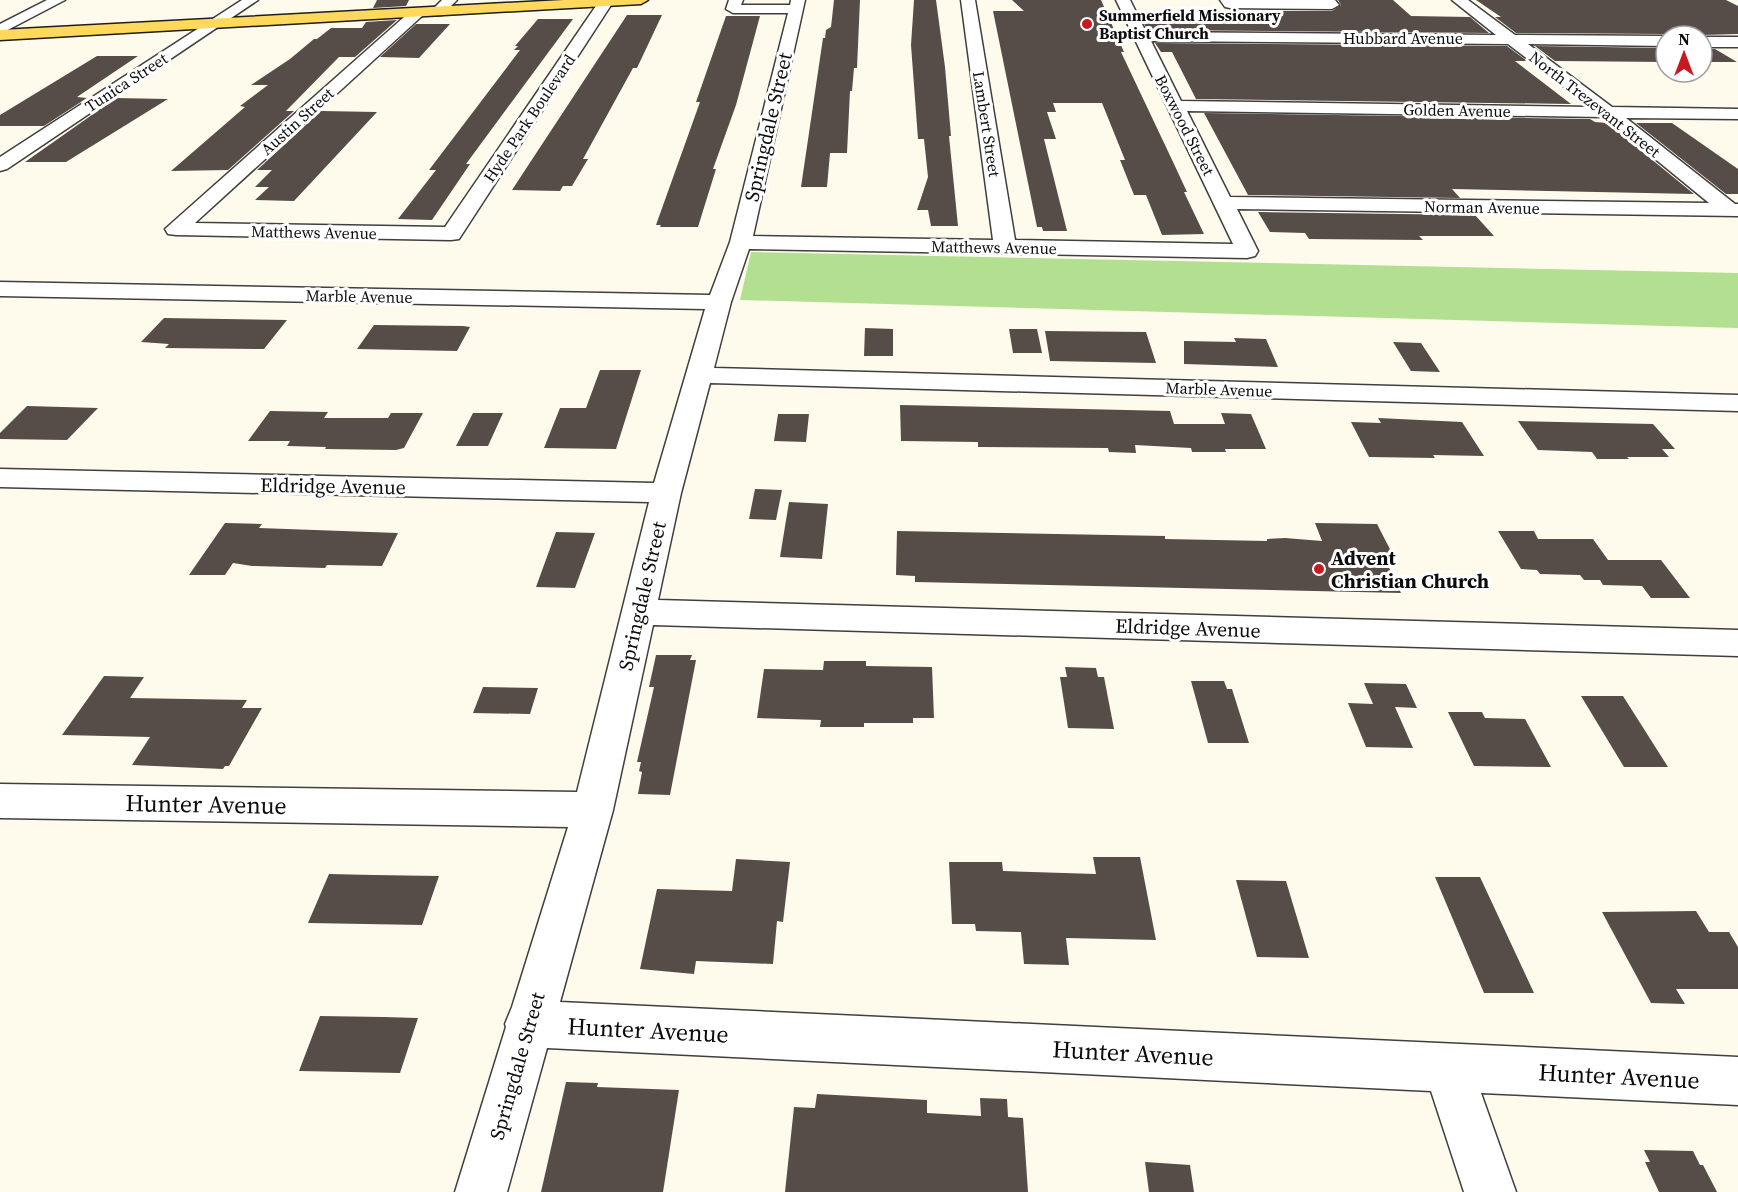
<svg xmlns="http://www.w3.org/2000/svg" width="1738" height="1192" viewBox="0 0 1738 1192" font-family="'Source Serif 4',serif">
  <style>
    .forest { fill: #b3df90 }
    .building { fill: #564d48 }
    .lines { fill: none; stroke-linecap: round; stroke-linejoin: round }
    .minor-casing { stroke: #3f3f3f; stroke-width: 3 }
    .major-casing { stroke: #1d1d1d; stroke-width: 3 }
    .minor { fill: #fff; fill-rule: evenodd }
    .major { fill: #ffd85c; fill-rule: evenodd }
    .poi-dot { fill: #c81921; stroke: #fff; stroke-width: 2 }
    .labels { text-anchor: middle; dominant-baseline: central; stroke-width: 6; stroke-linejoin: round; paint-order: stroke }
    .far-poi-label { font-size: 16px; font-weight: bold; fill: #0c0c0c; stroke: #fff; text-anchor: start }
    .far-street-label { font-size: 16px; fill: #0c0c0c; stroke: #fff }
    .street-label { font-size: 20px; fill: #0c0c0c; stroke: #fff }
    .poi-label { font-size: 20px; font-weight: bold; fill: #0c0c0c; stroke: #fff; text-anchor: start }
    .near-street-label { font-size: 24px; fill: #0c0c0c; stroke: #fff }
  </style>
  <rect width="100%" height="100%" fill="#fffbec"/>
  <path class="forest" d="M751,252L1738,273V328L740,300Z"/>
  <path class="building" d="M377,0H409L406,6L373,8Z
    M834,0H860L857,68H854L852,91H850L847,153H830L827,187H801L823,38H825L826,30L831,27Z
    M914,0H936L945,67L951,136H949L958,226H931L928,210H917L928,177L924,139H918L911,45Z
    M1012,0H1101L1124,52H1121L1174,164L1187,192H1184L1204,234L1162,235L1146,195H1134L1120,160H1125L1102,103H1053L1056,112H1047L1056,139H1044L1067,231H1043L1042,227H1037L993,11H1024Z
    M1338,0H1393L1411,16L1470,17L1489,33L1147,30L1141,17L1277,19L1270,11H1332L1341,5Z
    M1476,0H1726L1738,6V34L1668,36L1666,34L1516,33L1495,17H1501Z
    M627,15H662L637,68H633L583,159H588L572,186H563L560,191L512,190Z
    M726,16H760L736,105L713,169H716L698,227H660L661,225H656L700,102H696Z
    M538,19H573L466,164H470L432,220L398,219L436,170H429L520,50H514L518,46H515Z
    M397,20L355,57H339L286,111H294L228,170L171,171L245,107L240,106L268,85H251L290,59L314,39H317L331,28H362L366,22Z
    M416,24H450L419,58L380,57Z
    M1155,43L1507,46L1527,61H1515L1571,104L1196,99L1172,52H1161Z
    M1535,46L1666,48V62L1555,61Z
    M1702,49H1715L1737,62H1702Z
    M97,56H138L77,97L87,98L44,126H0V115Z
    M116,98L168,99L66,162H25Z
    M321,111L377,112L294,201L255,200L269,187H255L272,170H257Z
    M1204,113L1590,119L1595,122L1607,123L1694,194L1452,189L1460,198L1248,195Z
    M1636,123H1672L1738,169V194H1726Z
    M1258,212L1475,215L1494,236H1419L1423,240L1309,239L1305,233L1270,232Z
    M164,318L287,320L264,349L165,348L169,344L141,342Z
    M374,325L463,326L470,327L457,351L357,349Z
    M865,328L893,329V356H864Z
    M1009,329H1037L1042,353H1013Z
    M1045,331L1146,332L1156,363L1050,361Z
    M1234,338L1266,339L1278,367L1184,364V341L1236,342Z
    M1393,342L1421,343L1440,372L1411,371Z
    M600,370H641L616,449L544,448L560,408H586Z
    M900,405L1170,411L1174,424H1225L1221,413L1251,414L1266,449H1225L1226,452H1192L1191,448L1135,445L1136,453L1109,452L1108,448L978,447V442L901,441Z
    M27,406L98,408L67,440L0,439V433Z
    M270,411L328,412L324,418H388L391,413H423L404,448L396,450L325,449L326,447L287,446L290,441H248Z
    M473,413H503L488,446H456Z
    M778,414H809L806,442L774,441Z
    M1378,418L1462,422L1484,456L1433,455L1435,458L1369,457L1351,422L1381,423Z
    M1518,421L1653,424L1675,449H1662L1669,457H1627L1629,459H1597L1592,452L1538,450Z
    M755,489L782,490L776,520L749,519Z
    M789,502L828,504L822,559L780,557Z
    M225,523L262,524L259,528L398,533L382,566L327,565L325,568L252,566L233,563L225,575H189Z
    M1315,523L1377,524L1393,555H1383L1401,593L915,582V576L896,575L897,531L1165,536V539L1267,541V539L1285,538L1322,541Z
    M1498,531H1534L1538,539H1593L1608,560H1661L1690,598H1651L1642,586L1603,585L1600,580H1584L1580,575L1540,574L1537,570L1521,569Z
    M556,532L595,533L575,588L536,587Z
    M656,655H692L690,660H696L670,795L638,794L642,772L639,771L641,762H637L654,687H649Z
    M824,661H866V666L932,667L934,718H913V723H864V727H820L821,720L757,718L764,669L823,670Z
    M1065,667L1096,668L1098,677H1104L1114,729L1068,728L1060,677H1067Z
    M104,676L144,677L130,698L247,700L242,708H262L229,766H225L223,769L132,765L150,737L62,735Z
    M1191,681H1224L1227,689H1232L1249,743H1208Z
    M1364,683L1406,684L1417,708L1395,707L1413,748L1366,747L1348,703L1373,704Z
    M483,687L538,688L530,714L473,713Z
    M1581,696H1623L1668,767H1624Z
    M1448,712H1482L1485,718L1525,719L1551,767L1474,766Z
    M1093,857H1140L1156,940L1066,938L1069,965L1024,964L1021,932L976,931L975,924H952L949,862H1002L1003,871L1096,874Z
    M736,859L790,862L783,922L777,921L773,964L696,961L694,974L640,969L657,889L732,891Z
    M329,874L374,875L439,876L422,925L308,923Z
    M1435,877H1480L1534,993H1484Z
    M1236,880L1286,881L1309,958L1257,957Z
    M1696,911L1709,932H1729L1738,947V989H1676L1685,1004L1651,1003L1602,912Z
    M320,1016L384,1017L418,1018L400,1073L299,1071Z
    M566,1082L598,1083L597,1087L679,1090L663,1192H541Z
    M817,1094L927,1100V1113L981,1116L980,1098L1007,1099L1008,1117L1023,1118L1028,1192H785L794,1107L815,1108Z
    M1644,1150L1693,1151L1700,1165H1703L1717,1192H1659L1645,1162H1650Z
    M1145,1162L1190,1165L1194,1192H1149Z"/>
  <g class="lines">
    <defs>
      <path id="minor" d="M47,0H65L0,34V24Z
        M242,0H258L7,169L0,171V157Z
        M442,0H457L442,15H432L430,12Z
        M600,0L613,2L459,239L451,240L176,235L168,234L165,229L412,10L417,9L424,13L422,16L195,223L445,227Z
        M729,0H743L741,5H790L791,0H805L753,236L993,240L961,0H975L1015,240L1233,244L1116,0H1130L1146,32L1496,35L1452,0H1468L1515,35L1666,36V46L1528,44L1612,107L1738,109V119L1626,118L1735,204H1738V216L1237,209L1258,251L1255,256L1247,258L749,249L731,302L714,368L1738,395V411L710,383L681,493L658,600L1738,630V656L653,625L613,810L560,1002L1738,1057V1105L1481,1093L1516,1192H1464L1431,1091L547,1048L507,1192H455L506,1027L505,1024L512,1007L568,827L0,818V784L577,792L649,502L0,487V469L654,483L705,309L0,296V282L710,295L730,242L788,13H733L726,9ZM1151,41L1508,44L1590,107L1181,101ZM1187,111L1604,117L1709,203L1230,197Z
        M1220,0H1335L1339,5L1332,9L1230,8L1225,7Z
        M1702,37H1738V47H1702Z"/>
      <path id="major" d="M564,0H648L641,4L0,40V30Z"/>
    </defs>
    <use href="#minor" class="minor-casing"/>
    <use href="#major" class="major-casing"/>
    <use href="#minor" class="minor"/>
    <use href="#major" class="major"/>
  </g>
  <g class="poi-dot">
    <circle cx="1087" cy="24" r="6"/>
    <circle cx="1319" cy="569" r="6"/>
  </g>
  <g class="labels">
    <g class="far-poi-label">
      <text x="1099" y="15">Summerfield Missionary<tspan x="1099" dy="18">Baptist Church</tspan></text>
    </g>
    <g class="far-street-label">
      <text x="1403" y="38">Hubbard Avenue</text>
      <text transform="translate(126 82) rotate(-33)">Tunica Street</text>
      <text transform="translate(1595 104) rotate(38)">North Trezevant Street</text>
      <text transform="translate(1457 110) rotate(1)">Golden Avenue</text>
      <text transform="translate(529 118) rotate(-56)">Hyde Park Boulevard</text>
      <text transform="translate(297 121) rotate(-42)">Austin Street</text>
      <text transform="translate(987 124) rotate(81)">Lambert Street</text>
      <text transform="translate(1185 125) rotate(63)">Boxwood Street</text>
      <text transform="translate(1482 207) rotate(1)">Norman Avenue</text>
      <text transform="translate(314 232) rotate(1)">Matthews Avenue</text>
      <text transform="translate(994 247) rotate(1)">Matthews Avenue</text>
      <text transform="translate(359 296) rotate(1)">Marble Avenue</text>
      <text transform="translate(1219 389) rotate(2)">Marble Avenue</text>
    </g>
    <g class="street-label">
      <text transform="translate(768 127) rotate(-77)">Springdale Street</text>
      <text transform="translate(333 486) rotate(1)">Eldridge Avenue</text>
      <text transform="translate(642 596) rotate(-77)">Springdale Street</text>
      <text transform="translate(1188 628) rotate(2)">Eldridge Avenue</text>
      <text transform="translate(517 1066) rotate(-74)">Springdale Street</text>
    </g>
    <g class="poi-label">
      <text x="1331" y="558">Advent<tspan x="1331" dy="23">Christian Church</tspan></text>
    </g>
    <g class="near-street-label">
      <text transform="translate(206 804) rotate(1)">Hunter Avenue</text>
      <text transform="translate(648 1030) rotate(3)">Hunter Avenue</text>
      <text transform="translate(1133 1053) rotate(3)">Hunter Avenue</text>
      <text transform="translate(1619 1076) rotate(3)">Hunter Avenue</text>
    </g>
  </g>
  <g transform="translate(1684 54)"><circle r="28" fill="#ffffff" stroke="#9e9e9e" stroke-width="1.5"/>
  <path d="M0-4.5L10 22L0 15L-10 22Z" fill="#c81921"/>
  <text y="-9" font-size="16" font-weight="bold" text-anchor="middle" fill="#0c0c0c">N</text>
  </g>
</svg>
